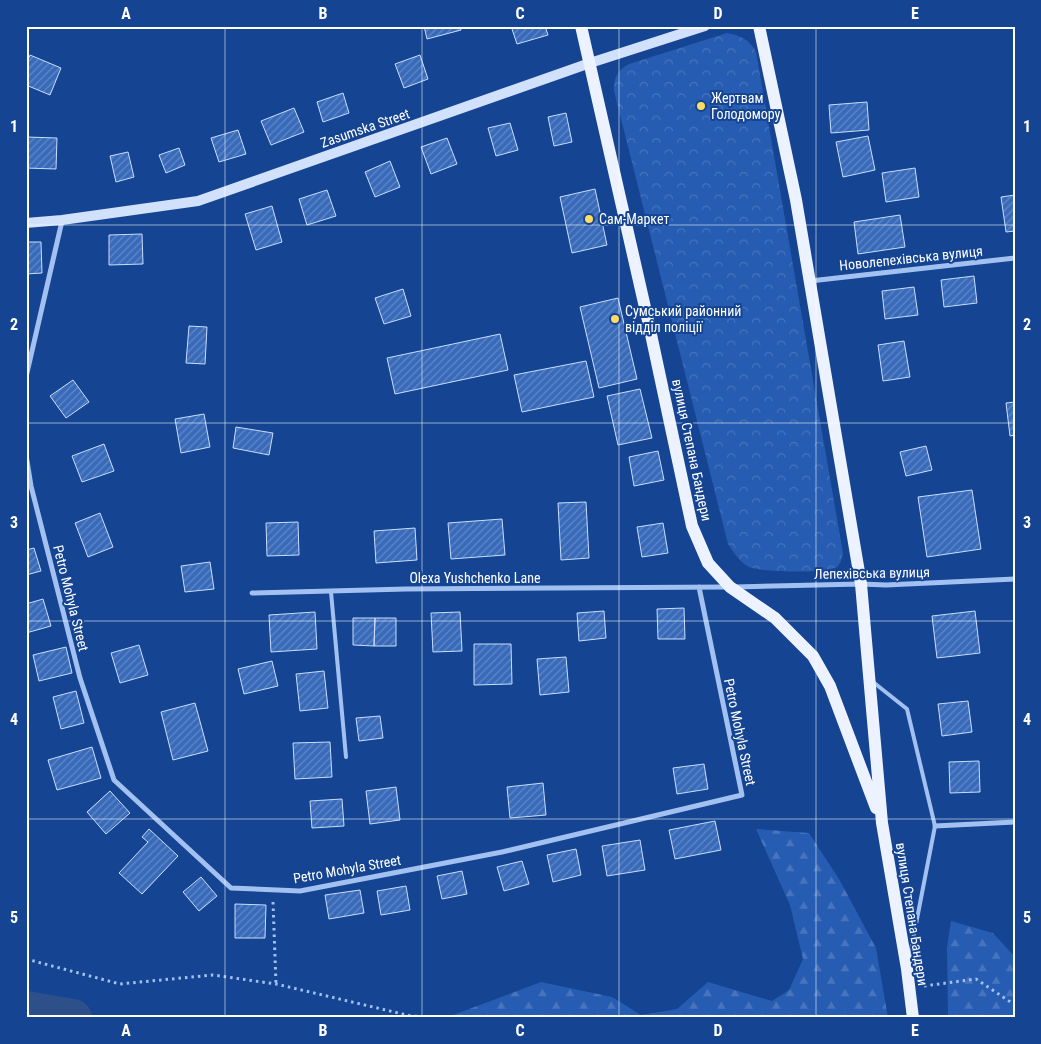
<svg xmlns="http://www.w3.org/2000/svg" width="1041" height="1044" viewBox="0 0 1041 1044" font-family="'Roboto Condensed',sans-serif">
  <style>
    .forest { fill: url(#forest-firs) }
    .park { fill: url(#park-crowns) }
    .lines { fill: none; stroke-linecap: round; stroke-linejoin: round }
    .river { stroke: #2d508a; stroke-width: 38 }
    .building { fill: url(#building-hatch); stroke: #c9ddfc }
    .path { stroke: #a2c1f1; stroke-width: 3; stroke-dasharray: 2.5 4; stroke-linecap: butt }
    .lane { stroke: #a2c1f1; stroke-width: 4 }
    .street { stroke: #a2c1f1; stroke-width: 5 }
    .secondary { stroke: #d1e1fc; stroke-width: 10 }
    .primary { stroke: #ecf2ff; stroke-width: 12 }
    .grid { fill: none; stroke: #fff; stroke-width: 1; stroke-opacity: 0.55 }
    .poi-dot { fill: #ffdb62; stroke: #144492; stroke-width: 2 }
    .labels { text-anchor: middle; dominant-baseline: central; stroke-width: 4; stroke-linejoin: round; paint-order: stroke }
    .poi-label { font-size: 14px; fill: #fff; stroke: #144492; text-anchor: start }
    .street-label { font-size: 14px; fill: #fff; stroke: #144492 }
    .neatline { fill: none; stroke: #fff; stroke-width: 2 }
    .grid-label { font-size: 16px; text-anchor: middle; font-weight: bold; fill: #fff }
  </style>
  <defs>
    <pattern id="forest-firs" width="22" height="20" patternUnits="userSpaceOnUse" patternTransform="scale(1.25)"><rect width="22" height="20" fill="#265cb1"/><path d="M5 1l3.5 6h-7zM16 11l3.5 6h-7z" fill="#4774bd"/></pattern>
    <pattern id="park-crowns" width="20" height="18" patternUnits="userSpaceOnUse" patternTransform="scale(1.25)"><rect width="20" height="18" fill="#265cb1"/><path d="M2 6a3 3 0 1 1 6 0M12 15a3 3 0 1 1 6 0" fill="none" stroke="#4774bd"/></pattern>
    <pattern id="building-hatch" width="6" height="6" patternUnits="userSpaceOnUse" patternTransform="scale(1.25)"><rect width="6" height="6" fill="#386ab9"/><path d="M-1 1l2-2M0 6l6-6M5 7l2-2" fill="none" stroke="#6088c7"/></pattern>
  </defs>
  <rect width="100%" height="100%" fill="#144492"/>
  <path class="forest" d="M756,829L809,833L839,879L876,948L888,1018H454L453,1015L541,982L612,997L641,1015L677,1009L708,982L772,1001L789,990L803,959L790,905Z
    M951,921L993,933L1015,957V1018H948L947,947Z"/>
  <path class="park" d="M727,33C740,35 750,40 756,52L843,553C842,558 841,563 837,567C828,574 760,572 749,567C739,561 734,553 728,544L614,91C614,77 617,71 629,64Z"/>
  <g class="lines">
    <path class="river" d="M26,1010L73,1018"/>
  </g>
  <path class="building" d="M424,26H460L461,30L427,39Z
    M511,26H545L548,35L517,44Z
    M30,55L61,68L50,95L26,85V64Z
    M420,55L428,79L404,88L395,64Z
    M343,93L349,113L323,122L317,102Z
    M867,102L869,130L831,133L829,105Z
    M294,108L304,132L271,145L261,121Z
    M566,113L572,142L554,146L548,117Z
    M510,123L518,150L496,156L488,128Z
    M238,130L246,154L219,162L211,138Z
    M868,136L875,170L843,177L836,142Z
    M26,137L57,138L56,169L26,168Z
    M447,138L457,164L431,174L421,147Z
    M179,148L185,165L166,173L159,155Z
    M128,152L134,177L116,182L110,156Z
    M390,161L400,187L375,197L365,172Z
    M915,168L919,197L886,202L882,173Z
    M595,189L607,245L572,253L560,197Z
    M327,190L336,216L307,225L299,199Z
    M1015,195V231L1006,232L1001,197Z
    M272,206L282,242L256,250L245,214Z
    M900,215L905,247L858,254L854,222Z
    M142,234L143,264L109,265V235Z
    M26,242H41L42,273L26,274Z
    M974,276L977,303L944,307L941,280Z
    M914,287L918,315L885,319L882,291Z
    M403,289L411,316L384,324L375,298Z
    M618,298L637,379L599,388L580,307Z
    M189,326L207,327L205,364L186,363Z
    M500,334L508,370L395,394L387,358Z
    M904,341L910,377L883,381L878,345Z
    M586,361L594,397L522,412L514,375Z
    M73,380L89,402L66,418L50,396Z
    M640,389L652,438L618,445L607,396Z
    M1015,402V435L1010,436L1006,403Z
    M204,414L210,447L181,453L175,419Z
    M236,427L273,433L269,455L233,448Z
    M104,444L114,471L82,482L72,456Z
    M926,446L932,470L906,476L900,452Z
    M658,451L664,480L634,486L629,457Z
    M972,490L981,549L927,557L918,497Z
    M586,502L589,558L561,560L558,503Z
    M100,513L113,547L88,557L75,523Z
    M502,519L505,555L451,559L448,523Z
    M298,522L299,555L267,556L266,523Z
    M663,523L668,553L642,557L637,527Z
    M415,528L417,560L376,563L374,531Z
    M34,548L41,571L26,575V550Z
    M210,562L214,589L185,592L181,566Z
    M43,599L51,626L26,633V604Z
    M684,608L685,639H658L657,609Z
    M604,611L606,638L579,641L577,613Z
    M975,611L980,653L937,658L932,616Z
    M315,612L317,649L271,652L269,615Z
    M460,612L462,651L433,652L431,613Z
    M353,618H375L374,646L353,645Z
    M375,618H396V646H374Z
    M474,644H511L512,684L474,685Z
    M139,645L148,675L120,683L111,653Z
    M66,647L72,673L39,681L33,655Z
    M566,657L569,692L540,695L537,659Z
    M272,661L278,686L244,694L238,669Z
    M324,671L328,708L300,711L296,674Z
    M76,691L84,723L61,729L53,697Z
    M968,701L972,732L942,736L938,704Z
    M195,703L208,751L173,760L161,712Z
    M380,716L383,738L359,741L356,718Z
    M330,742L332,777L295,779L293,743Z
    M92,747L101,778L57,790L48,760Z
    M979,761L980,792L950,793L949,762Z
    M704,764L708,789L677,794L673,768Z
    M543,783L546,815L510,818L507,787Z
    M396,787L400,820L370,824L366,791Z
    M110,791L130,813L106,834L87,812Z
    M342,799L344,826L312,828L310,801Z
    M715,821L721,850L675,859L669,830Z
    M149,829L178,856L142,894L119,873L148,842L142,837Z
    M640,840L645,870L607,876L602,846Z
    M576,849L581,875L553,882L547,855Z
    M522,861L529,884L504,891L497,867Z
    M462,871L467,894L442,899L437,876Z
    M201,877L217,896L199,911L183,892Z
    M406,886L410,910L381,915L377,891Z
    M360,890L364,913L329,919L325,895Z
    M235,904L266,905L265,938H235Z"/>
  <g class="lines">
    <path class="path" d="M273,902L276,984
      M26,959L120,984L213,975L276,984L411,1016L462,1018
      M924,986L976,979L1015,1005
      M684,1018H691"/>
    <path class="lane" d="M331,592L346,757
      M873,682L907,709L935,826L910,955"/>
    <path class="street" d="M810,281L1015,258
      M26,377L62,221
      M26,455L31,486L80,678L114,780L231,888L300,891L502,852L742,795L699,587
      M735,587L861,584L886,585L1015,579
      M252,593L406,589L727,587
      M935,826L1015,822"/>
    <path class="secondary" d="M26,223L62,220L198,201L590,63L705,26"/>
    <path class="primary" d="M581,26L649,325L692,526L708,563L730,587L775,618L813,656L830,686L876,808
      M759,26L796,200L861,584L882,823L907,969L913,1018"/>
  </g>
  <path class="grid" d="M225,26V1018M422,26V1018M619,26V1018M816,26V1018M26,225H1015M26,423H1015M26,621H1015M26,819H1015"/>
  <g class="poi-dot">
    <circle cx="701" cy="106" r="5"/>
    <circle cx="589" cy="219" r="5"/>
    <circle cx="615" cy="319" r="5"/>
  </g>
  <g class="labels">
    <g class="poi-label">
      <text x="711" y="98">Жертвам<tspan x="711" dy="16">Голодомору</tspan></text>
      <text x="599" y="219">Сам-Маркет</text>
      <text x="625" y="311">Сумський районний<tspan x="625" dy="16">відділ поліції</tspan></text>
    </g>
    <g class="street-label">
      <text transform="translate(365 128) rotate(-19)">Zasumska Street</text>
      <text transform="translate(911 258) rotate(-6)">Новолепехівська вулиця</text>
      <text transform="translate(692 450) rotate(78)">вулиця Степана Бандери</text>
      <text transform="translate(872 573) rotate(-1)">Лепехівська вулиця</text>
      <text x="475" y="578">Olexa Yushchenko Lane</text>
      <text transform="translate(71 598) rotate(76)">Petro Mohyla Street</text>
      <text transform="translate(740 732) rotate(78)">Petro Mohyla Street</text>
      <text transform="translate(347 869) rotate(-10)">Petro Mohyla Street</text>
      <text transform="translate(912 914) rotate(81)">вулиця Степана Бандери</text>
    </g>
  </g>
  <rect width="1041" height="1044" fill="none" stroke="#144492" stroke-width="55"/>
  <rect x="28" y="28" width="986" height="988" class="neatline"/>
  <g class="grid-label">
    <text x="126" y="19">A</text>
    <text x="323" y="19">B</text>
    <text x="520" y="19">C</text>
    <text x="718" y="19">D</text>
    <text x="915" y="19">E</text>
    <text x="14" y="132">1</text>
    <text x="1027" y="132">1</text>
    <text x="14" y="330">2</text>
    <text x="1027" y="330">2</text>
    <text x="14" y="528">3</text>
    <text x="1027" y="528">3</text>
    <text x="14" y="725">4</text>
    <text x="1027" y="725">4</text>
    <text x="14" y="923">5</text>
    <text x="1027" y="923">5</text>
    <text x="126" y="1036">A</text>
    <text x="323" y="1036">B</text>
    <text x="520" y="1036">C</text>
    <text x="718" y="1036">D</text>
    <text x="915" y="1036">E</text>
  </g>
</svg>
